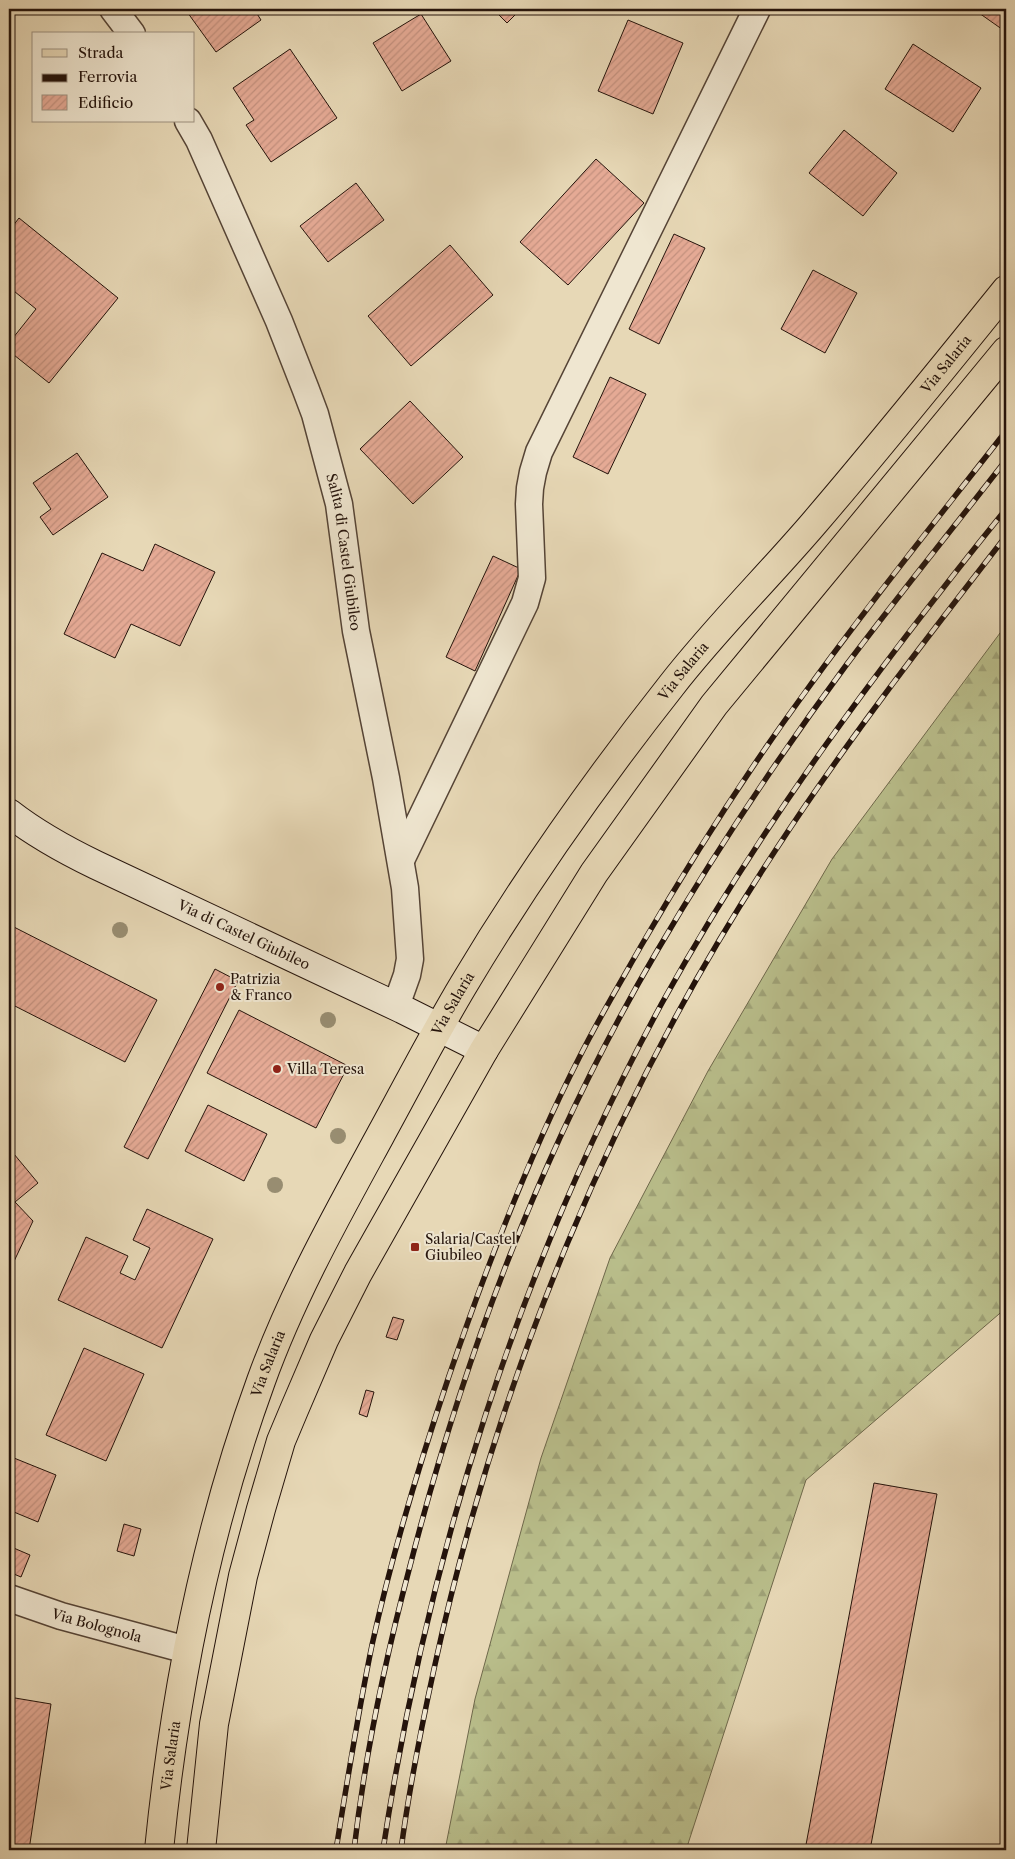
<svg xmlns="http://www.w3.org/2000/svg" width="1015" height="1859" viewBox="0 0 1015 1859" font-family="'Libre Caslon Text',serif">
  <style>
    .forest { fill: url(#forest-firs); stroke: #6e684b }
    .building { fill: url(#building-hatch); stroke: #24130b }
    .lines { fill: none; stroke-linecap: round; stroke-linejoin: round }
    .street-casing { stroke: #554436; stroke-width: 29 }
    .secondary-casing { stroke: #24130b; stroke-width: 30 }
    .primary-casing { stroke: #24130b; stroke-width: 30 }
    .street { stroke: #efe6d0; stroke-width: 26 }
    .secondary { stroke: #efe6d0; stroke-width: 28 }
    .primary { stroke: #e7d8b6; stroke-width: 28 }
    .rail-casing { stroke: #24130b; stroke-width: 5.5 }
    .rail { stroke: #efe6d0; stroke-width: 4; stroke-dasharray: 11; stroke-linecap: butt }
    .tree { fill: #988d71 }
    .poi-dot { fill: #8f2418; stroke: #efe6d0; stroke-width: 2 }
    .labels { text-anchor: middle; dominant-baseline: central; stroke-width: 4; stroke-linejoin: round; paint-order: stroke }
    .street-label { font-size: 14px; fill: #24130b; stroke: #efe6d0 }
    .poi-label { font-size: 14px; fill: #24130b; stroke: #efe6d0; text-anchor: start }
  </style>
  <defs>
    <pattern id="forest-firs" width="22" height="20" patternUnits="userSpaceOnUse" patternTransform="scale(1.25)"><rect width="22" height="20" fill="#b9be8b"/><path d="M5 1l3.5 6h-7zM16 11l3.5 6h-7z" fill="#9fa277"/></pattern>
    <pattern id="building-hatch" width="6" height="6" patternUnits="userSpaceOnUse" patternTransform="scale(1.25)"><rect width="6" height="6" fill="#e5aa95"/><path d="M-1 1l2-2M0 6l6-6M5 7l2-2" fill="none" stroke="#c4917f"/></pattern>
  </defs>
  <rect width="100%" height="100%" fill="#e7d8b6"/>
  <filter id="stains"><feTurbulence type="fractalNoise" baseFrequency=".004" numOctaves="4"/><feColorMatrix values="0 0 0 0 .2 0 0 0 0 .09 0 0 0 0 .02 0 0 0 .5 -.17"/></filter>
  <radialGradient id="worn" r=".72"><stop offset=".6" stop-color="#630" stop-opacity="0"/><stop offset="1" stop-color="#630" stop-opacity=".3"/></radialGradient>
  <path class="forest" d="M1006,625V1308L806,1480L686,1850H445L475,1699L541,1458L610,1258L708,1071L832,859Z"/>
  <path class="building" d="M185,9H254L261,20L216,52Z
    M493,9H521L507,23Z
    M982,9H1006V32L979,13Z
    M421,14L451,61L402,91L373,43Z
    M628,20L683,43L653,114L598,91Z
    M913,44L981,88L953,132L885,89Z
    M290,49L337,118L271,162L246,125L254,120L233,88Z
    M844,130L897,173L863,216L809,173Z
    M596,159L644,203L568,285L520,242Z
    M356,183L384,220L328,262L300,226Z
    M19,218L118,298L49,383L9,351V343L36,309L9,287V231Z
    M674,234L705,248L659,344L629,329Z
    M450,245L493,295L411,366L368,316Z
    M813,270L857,293L825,353L781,329Z
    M610,377L646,394L608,474L573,457Z
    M410,401L463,457L413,504L360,449Z
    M77,453L108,497L53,535L40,517L51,509L33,483Z
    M155,544L215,572L180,646L131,624L115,658L64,634L102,553L143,571Z
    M493,556L521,569L475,671L446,657Z
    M10,925L157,1000L125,1062L9,1003Z
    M215,969L238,981L148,1159L124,1147Z
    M239,1010L348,1066L316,1128L207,1073Z
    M208,1105L267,1134L244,1181L185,1151Z
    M9,1148L38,1183L15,1202L33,1221L9,1272Z
    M147,1209L213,1239L162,1348L58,1300L86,1237L128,1256L120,1273L135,1280L150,1248L133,1240Z
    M393,1317L404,1320L397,1340L386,1337Z
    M84,1348L144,1374L106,1461L46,1435Z
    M366,1390L374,1392L367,1417L359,1414Z
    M9,1456L56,1475L38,1522L9,1510Z
    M874,1483L937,1494L870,1850H805Z
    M124,1524L141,1529L134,1556L117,1551Z
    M9,1546L30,1555L21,1577L9,1572Z
    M9,1697L51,1704L29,1850H9Z"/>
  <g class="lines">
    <defs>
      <g id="street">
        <path d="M113,9L132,34"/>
        <path id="s1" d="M188,121L199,140L279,321L306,390L315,414L339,504L356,631L386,778L405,888L410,959L407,975L396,1006"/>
        <path d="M401,860L525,603L532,578L529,504L530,488L533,472L539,452L757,9"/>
        <path id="s2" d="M9,1598L61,1616L187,1650"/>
      </g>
      <g id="secondary">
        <path id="s3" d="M9,813C36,834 65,850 96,865L402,1009L484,1050"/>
      </g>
      <g id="primary">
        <path id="s4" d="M159,1850C175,1690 206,1532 261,1381C292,1295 337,1215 380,1136C408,1085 434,1034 464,984C526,880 596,781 671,686C716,628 768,577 815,522C880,446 943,368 1006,290"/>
        <path d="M201,1850L214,1724L243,1576L261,1509L281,1441L294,1410L324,1340L358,1273L484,1050L594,873L714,705L1006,351"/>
      </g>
    </defs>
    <use href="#street" class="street-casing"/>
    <use href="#secondary" class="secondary-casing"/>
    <use href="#primary" class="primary-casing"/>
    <use href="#street" class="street"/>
    <use href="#secondary" class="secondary"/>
    <use href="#primary" class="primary"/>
    <defs>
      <path id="rail" d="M336,1850C347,1782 358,1713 372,1645C392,1554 419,1465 449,1376C486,1268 527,1160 579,1058C598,1020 620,983 641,946C692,858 746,773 806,691C870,602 939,517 1006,431
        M354,1850C365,1754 385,1660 410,1566C465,1352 545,1142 657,951C715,852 779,756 847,664C899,595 953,528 1006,460
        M383,1850C428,1554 519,1266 662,1003C759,827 880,665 1006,509
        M401,1850C409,1789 421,1729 434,1669C497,1379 612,1099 775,851C846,742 926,639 1006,536"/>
    </defs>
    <use href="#rail" class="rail-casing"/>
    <use href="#rail" class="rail"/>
  </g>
  <g class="tree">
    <circle cx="120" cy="930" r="8"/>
    <circle cx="328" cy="1020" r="8"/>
    <circle cx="338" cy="1136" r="8"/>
    <circle cx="275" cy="1185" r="8"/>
  </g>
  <g class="poi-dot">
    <circle cx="220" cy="987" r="5"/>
    <circle cx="277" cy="1069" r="5"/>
    <rect x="410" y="1242" width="10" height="10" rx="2.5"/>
  </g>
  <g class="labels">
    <g class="street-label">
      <text stroke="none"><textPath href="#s4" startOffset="1714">Via Salaria</textPath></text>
      <text stroke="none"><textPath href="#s1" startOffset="461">Salita di Castel Giubileo</textPath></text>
      <text stroke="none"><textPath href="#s4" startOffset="1310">Via Salaria</textPath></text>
      <text stroke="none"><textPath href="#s3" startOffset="265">Via di Castel Giubileo</textPath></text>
      <text stroke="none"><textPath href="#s4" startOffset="905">Via Salaria</textPath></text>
      <text stroke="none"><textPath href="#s4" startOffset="500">Via Salaria</textPath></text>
      <text stroke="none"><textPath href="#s2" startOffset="92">Via Bolognola</textPath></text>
      <text stroke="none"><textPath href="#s4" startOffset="95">Via Salaria</textPath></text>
    </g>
    <g class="poi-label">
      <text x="230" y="979">Patrizia<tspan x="230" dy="16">&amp; Franco</tspan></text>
      <text x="287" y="1069">Villa Teresa</text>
      <text x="425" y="1239">Salaria/Castel<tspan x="425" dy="16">Giubileo</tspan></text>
    </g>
  </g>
  <rect width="1015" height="1859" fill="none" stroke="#e7d8b6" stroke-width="30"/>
  <rect x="10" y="10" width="995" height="1839" fill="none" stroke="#24130b" stroke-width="2.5"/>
  <rect x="15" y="15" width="985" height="1829" fill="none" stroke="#24130b"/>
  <rect x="32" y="32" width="162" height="90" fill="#efe6d0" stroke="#9e9281"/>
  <rect x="42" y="49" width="25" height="8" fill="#e7d8b6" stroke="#9e9281"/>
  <text x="78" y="58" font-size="15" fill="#24130b">Strada</text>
  <rect x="42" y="74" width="25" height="8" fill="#24130b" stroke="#9e9281"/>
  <text x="78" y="82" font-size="15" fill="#24130b">Ferrovia</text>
  <rect x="42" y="95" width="25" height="15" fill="url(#building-hatch)" stroke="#9e9281"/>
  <text x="78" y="108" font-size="15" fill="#24130b">Edificio</text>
  <rect width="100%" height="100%" filter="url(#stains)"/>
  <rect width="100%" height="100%" fill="url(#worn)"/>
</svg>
